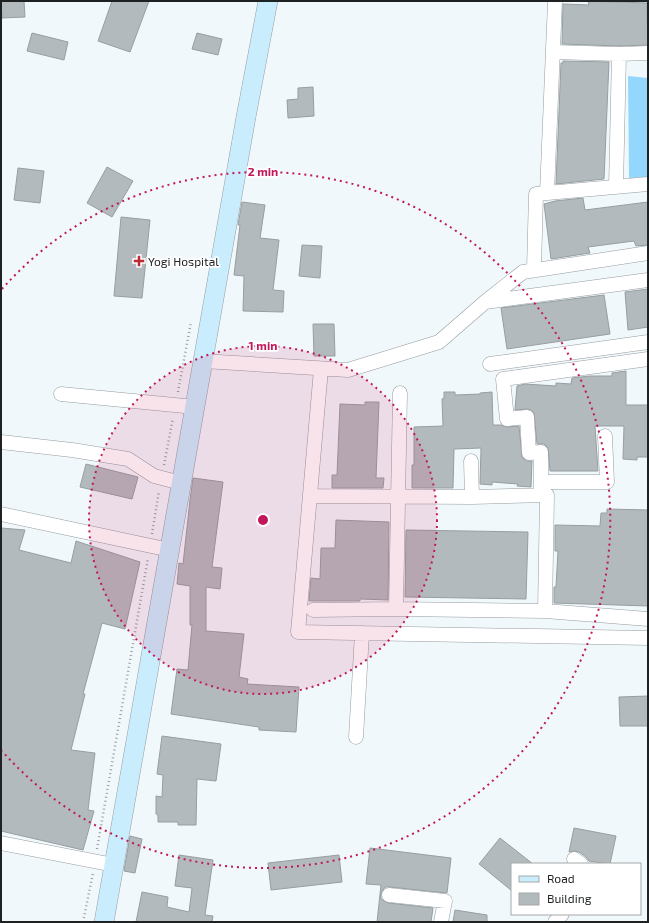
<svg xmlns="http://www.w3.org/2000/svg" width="649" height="923" viewBox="0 0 649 923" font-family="'Exo 2',sans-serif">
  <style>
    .green { fill: #94d7fc }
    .building { fill: #b3babd; stroke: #979ea1 }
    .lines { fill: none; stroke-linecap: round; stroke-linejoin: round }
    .minor-casing { stroke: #969ca0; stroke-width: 15 }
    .secondary-casing { stroke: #969ca0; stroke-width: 20 }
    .path { stroke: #999ea1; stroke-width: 2.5; stroke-dasharray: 1 3; stroke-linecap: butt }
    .minor { stroke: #fff; stroke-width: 14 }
    .secondary { stroke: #caedfd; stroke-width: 19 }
    .ring { fill: none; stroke: #c2185b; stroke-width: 2; stroke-dasharray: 2 4 }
    .poi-dot { fill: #bc2b35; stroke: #fff; stroke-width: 1.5 }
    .labels { text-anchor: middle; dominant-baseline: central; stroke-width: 3.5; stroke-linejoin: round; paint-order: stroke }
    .poi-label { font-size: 12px; fill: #1f2223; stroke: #fff; text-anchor: start }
    .centre { fill: #c2185b; stroke: #fff; stroke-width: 2 }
    .ring-label { font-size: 12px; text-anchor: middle; font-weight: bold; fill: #c2185b; stroke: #fff; stroke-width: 3.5; stroke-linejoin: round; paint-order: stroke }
  </style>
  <rect width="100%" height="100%" fill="#f1f8fc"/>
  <path class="green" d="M628,76L648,78V177L629,178Z"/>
  <path class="building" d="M1,1H24L25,17L2,18Z
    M112,1H149L130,52L98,41Z
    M588,1L647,3L648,45L619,46L562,44L563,4L589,5Z
    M32,33L68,42L64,60L27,51Z
    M197,33L222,39L218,55L192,49Z
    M563,61L609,62L604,179L556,184L561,63H563Z
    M313,87L314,116L288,118L287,100L298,99V88Z
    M107,167L133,181L112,217L87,203Z
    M18,168L44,171L40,203L14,200Z
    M583,198L585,210L648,202V245L636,246L634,241L588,247L590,253L551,259L544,204L555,201Z
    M242,202L265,205L260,238L279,240L273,290L284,291L283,312L243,311L244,276L234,275L240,225H238Z
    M121,217L150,220L142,298L114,296Z
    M302,245L322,246L320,278L299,276Z
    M648,289V327L628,330L625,292Z
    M604,295L610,334L507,349L501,308Z
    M313,324H334L335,356H314Z
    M626,371V405H648V457H637V460L623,459L624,426H595L598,471H550L548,448L544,444H537L534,413L531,410L527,409L515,410L517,386L525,384L556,386V383L571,384L572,378L589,376H612V373Z
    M444,392H455V395L480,394V393L492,392L493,425H501L507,427L519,426L522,457L526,461H532L531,487L517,486L518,484L492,482V485L480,484L481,448L454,449L453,488H412V465H414V427L443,426L442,399L444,398Z
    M365,402H379L376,478H384L383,488H332V475H337L340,404L365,405Z
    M86,464L138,477L132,499L80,487Z
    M193,478L223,482L212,567L222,568L220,589L206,587V631L244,634L239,677L248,679L247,684L299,687L296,732L259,730V727L171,714L177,669L188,670L192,625H190V586L177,584L179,563L183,564L190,500Z
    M607,509L648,510V606L554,603V587H556L558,551H555V525L600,526L601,513H607Z
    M336,520L389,522L388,600L360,599V601H309L311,578L320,579L321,548H335Z
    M1,528L25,530L19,550L71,563L76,541L140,562L125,629L102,623L83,694H85L71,750L95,753L88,810L94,811L83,850L1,831Z
    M406,530L528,532L526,599L405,597Z
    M648,696V726H620L619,697Z
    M162,736L221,744L216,781L197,779L196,825H178V822H158V815L156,814V796L162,797L163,775L157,774Z
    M574,828L616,836L610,864L589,861L586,857L579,852L574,851L569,852Z
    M130,836L142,839L135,873L124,871Z
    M500,838L533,864H512V891L479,864Z
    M370,848L451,858L447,893L390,887H385L381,894V899L388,903L433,908L431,922H377L381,885L366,884Z
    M179,855L213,860L205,915L213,916L212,922H136L142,892L168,897L167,907L189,912L192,888L175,886Z
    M339,855L342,882L271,890L268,863Z
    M455,910L487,915V922H453Z"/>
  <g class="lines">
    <defs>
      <path id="minor" d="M555,1L547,193L648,184
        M553,52L619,54
        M616,187L619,54L648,53
        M534,269L536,194L547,193
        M485,302L648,280
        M203,361L348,370L439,342L485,302L523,272L648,253
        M490,364L648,342
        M321,369L298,632L648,638
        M61,394L195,407
        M1,442L72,450L128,459L154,476L181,483
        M471,461L472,497
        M541,482H607L605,436
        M541,495V452L529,453L527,417L507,419L503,379L648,359
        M310,496L472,497L547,495L545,611
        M1,514L170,550
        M396,609L545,611L648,619
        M313,610L396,609L400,393
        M356,737L362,633
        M1,843L114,865
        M574,859L581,864
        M389,895L445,901L441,922
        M555,922L562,914"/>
      <path id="secondary" d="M104,922L246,117L268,1"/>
    </defs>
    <use href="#minor" class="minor-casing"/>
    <use href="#secondary" class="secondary-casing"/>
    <path class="path" d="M178,392L191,322
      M164,465L173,418
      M152,534L159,491
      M97,849L148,558
      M83,922L93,873"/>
    <use href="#minor" class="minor"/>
    <use href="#secondary" class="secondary"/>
  </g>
  <circle cx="263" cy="520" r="174" fill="#c2185b" fill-opacity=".12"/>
  <g class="ring">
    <circle cx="263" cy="520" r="174"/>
    <path d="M2 289A348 348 0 1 1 2 751"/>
  </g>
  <path class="poi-dot" d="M137 255h4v4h4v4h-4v4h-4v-4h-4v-4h4z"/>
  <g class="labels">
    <g class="poi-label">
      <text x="148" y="261">Yogi Hospital</text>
    </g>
  </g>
  <circle cx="263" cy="520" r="6" class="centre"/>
  <g class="ring-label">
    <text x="263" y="176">2 min</text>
    <text x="263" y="350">1 min</text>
  </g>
  <rect width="649" height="923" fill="none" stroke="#1f2223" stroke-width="4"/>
  <rect x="511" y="863" width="130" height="52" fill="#ffffff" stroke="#a5a7a7"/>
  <rect x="519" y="876" width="20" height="6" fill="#caedfd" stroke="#a5a7a7"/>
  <text x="547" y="883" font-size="12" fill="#1f2223">Road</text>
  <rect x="519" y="893" width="20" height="12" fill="#b3babd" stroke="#a5a7a7"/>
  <text x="547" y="903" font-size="12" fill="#1f2223">Building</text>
</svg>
